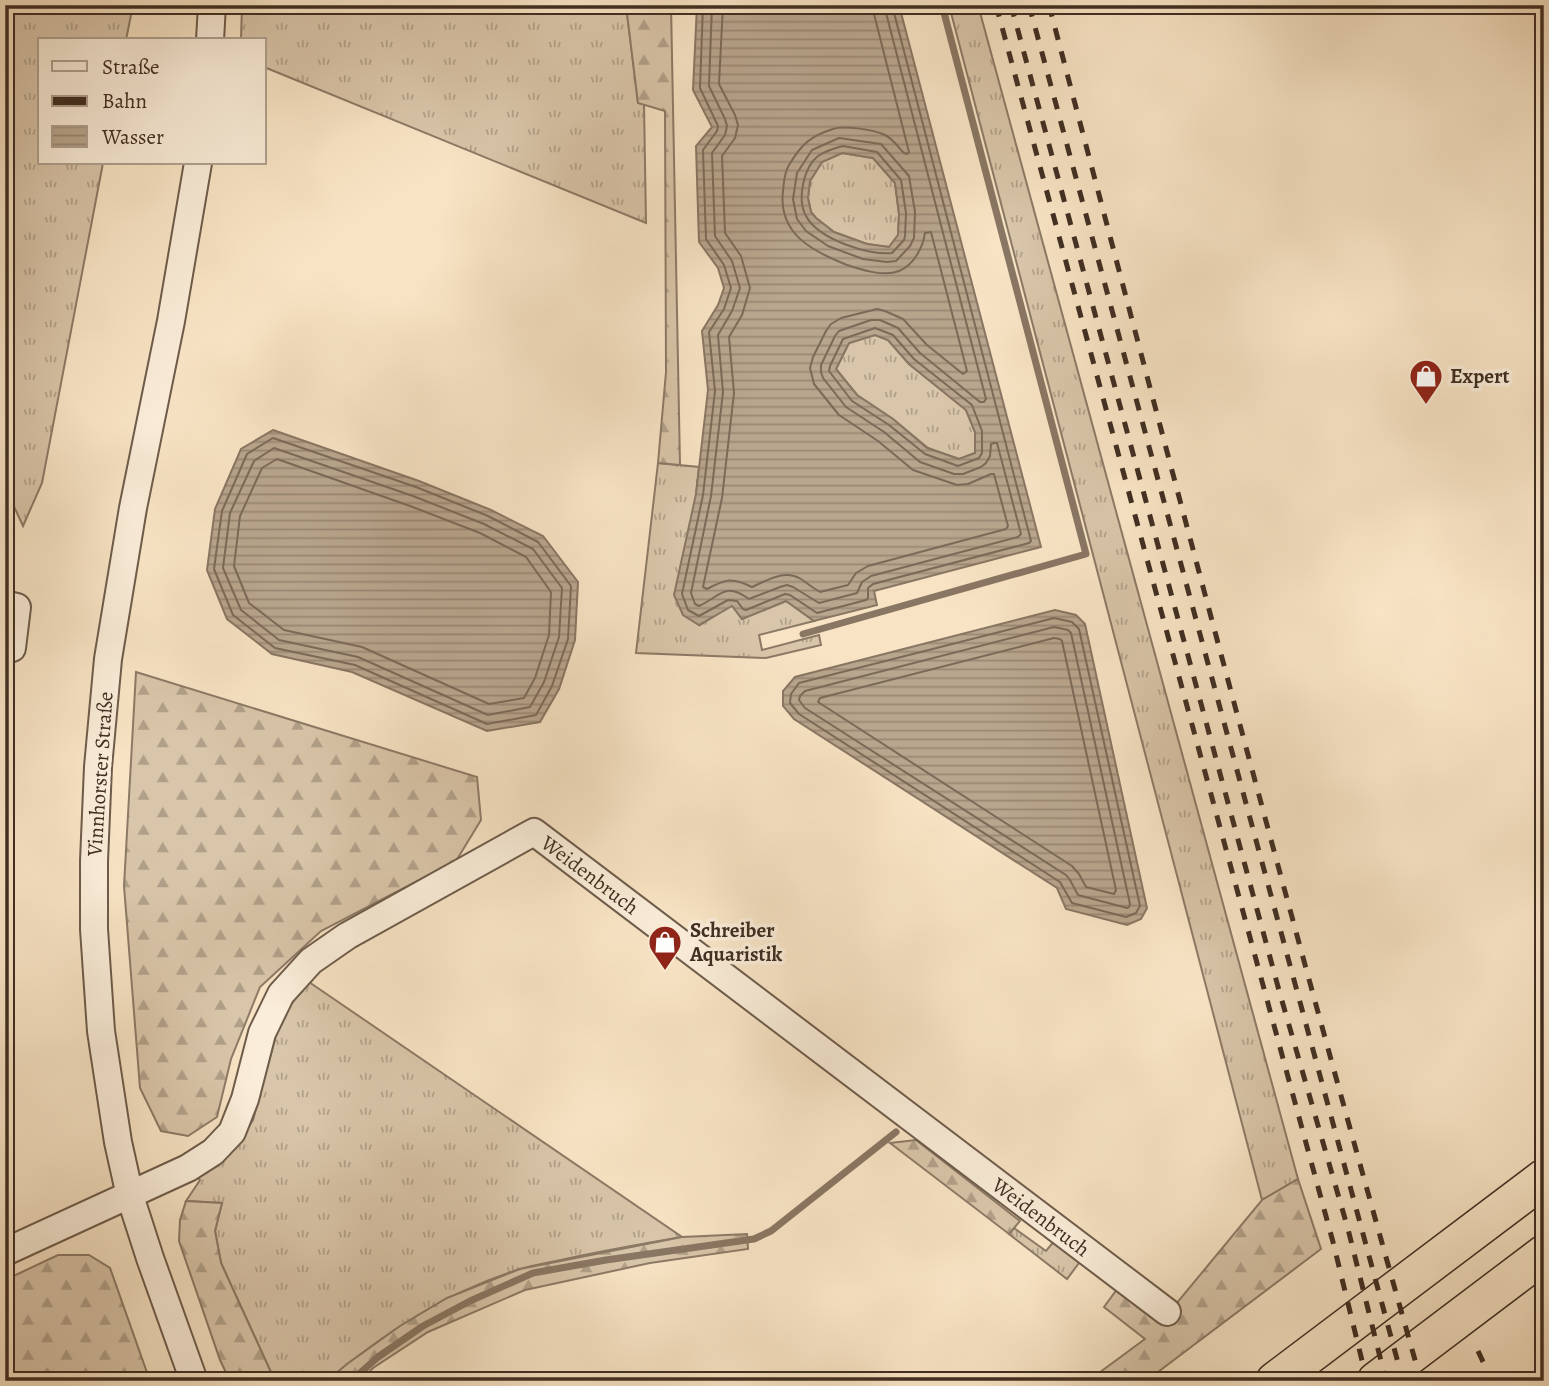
<svg xmlns="http://www.w3.org/2000/svg" width="1549" height="1386" viewBox="0 0 1549 1386" font-family="Alegreya,serif">
  <style>
    .grass { fill: url(#grass-tufts); stroke: #8c7a66; stroke-width: 2 }
    .forest { fill: url(#forest-firs); stroke: #8c7a66; stroke-width: 2 }
    .water { fill: url(#water-rules); stroke: #897663; stroke-width: 2; fill-rule: evenodd }
    .lines { fill: none; stroke-linecap: round; stroke-linejoin: round }
    .shore { stroke: #7c6a58; stroke-width: 2 }
    .stream { stroke: #897663; stroke-width: 7 }
    .minor-casing { stroke: #6e5c4b; stroke-width: 30 }
    .highway-casing { stroke: #402e22; stroke-width: 40 }
    .minor { stroke: #faedd9; stroke-width: 26 }
    .highway { stroke: #f8e4c5; stroke-width: 37 }
    .rail { stroke: #402e22; stroke-width: 5; stroke-dasharray: 12 12; stroke-linecap: butt }
    .labels { text-anchor: middle; dominant-baseline: central; stroke-width: 7; stroke-linejoin: round; paint-order: stroke }
    .poi-label { font-size: 21px; font-weight: bold; fill: #402e22; stroke: #faedd9; text-anchor: start }
    .street-label { font-size: 21px; fill: #402e22; stroke: #faedd9 }
  </style>
  <defs>
    <pattern id="grass-tufts" width="24" height="20" patternUnits="userSpaceOnUse" patternTransform="scale(1.75)"><rect width="24" height="20" fill="#d9c5a9"/><path d="M3 7l-1-3M5 7V3M7 7l1-3M15 17l-1-3M17 17v-4M19 17l1-3" fill="none" stroke="#b1a089"/></pattern>
    <pattern id="forest-firs" width="22" height="20" patternUnits="userSpaceOnUse" patternTransform="scale(1.75)"><rect width="22" height="20" fill="#d9c5a9"/><path d="M5 1l3.5 6h-7zM16 11l3.5 6h-7z" fill="#b1a089"/></pattern>
    <pattern id="water-rules" width="6" height="5" patternUnits="userSpaceOnUse" patternTransform="scale(1.75)"><rect width="6" height="5" fill="#b9a68e"/><path d="M0 2.5h6" fill="none" stroke="#988874"/></pattern>
  </defs>
  <rect width="100%" height="100%" fill="#f8e4c5"/>
  <filter id="stains"><feTurbulence type="fractalNoise" baseFrequency=".00286" numOctaves="4"/><feColorMatrix values="0 0 0 0 .2 0 0 0 0 .09 0 0 0 0 .02 0 0 0 .5 -.17"/></filter>
  <radialGradient id="worn" r=".72"><stop offset=".6" stop-color="#630" stop-opacity="0"/><stop offset="1" stop-color="#630" stop-opacity=".3"/></radialGradient>
  <path class="grass" d="M5,5H133L126,40H40V163H103L42,483L23,526L5,487Z
    M242,5H626L638,103L644,104L646,223L264,67V40H241Z
    M949,5H978L1298,1179L1262,1200Z
    M842,153L873,158L895,183L899,214L898,235L889,247L867,244L834,232L816,218L811,212L808,198L810,181L822,162Z
    M875,335L888,340L909,364L966,410L975,432V453L959,459L928,448L893,419L857,395L836,369L849,343Z
    M658,463L699,467L696,494L700,625L732,605L742,619L786,601L814,621L759,635L762,650L819,635L821,645L766,658L636,653Z
    M309,982L682,1237C642,1244 601,1251 561,1260C548,1263 533,1265 520,1269C447,1292 385,1332 327,1381H275L221,1263L215,1231L222,1203L186,1201L200,1180L196,1175L241,1138L253,1120L281,1017Z
    M1014,1228L1046,1251L1056,1239L1082,1259L1067,1279L1009,1234Z"/>
  <path class="forest" d="M626,5H671L680,465L658,463L666,372L665,111L638,103Z
    M136,672L477,777L481,820L456,861L321,931L260,987L231,1059L217,1117L188,1136L161,1131L140,1088L124,886Z
    M916,1140L1020,1221L1009,1234L890,1143Z
    M1298,1179L1321,1249L1146,1381H1088L1145,1339L1104,1307L1118,1288L1162,1321L1262,1200Z
    M186,1201L222,1203L215,1231L221,1263L275,1381H230L220,1360L179,1241L180,1220Z
    M747,1234L748,1249L650,1263L525,1290L428,1332L373,1368L360,1381H327L347,1364L400,1326L447,1298L520,1269L682,1237Z
    M58,1255H89L110,1268L150,1381H5V1280Z"/>
  <path class="water" d="M697,5H899L1041,547L874,591L877,605L814,621L786,601L742,619L732,606L699,625L683,615L674,595L696,494L708,390L702,331L718,305L724,288L718,268L699,242L696,146L712,127L693,90ZM842,153L873,158L895,183L899,214L898,235L889,247L867,244L834,232L816,218L811,212L808,198L810,181L822,162ZM875,335L888,340L909,364L966,410L975,432V453L959,459L927,448L893,419L857,395L836,369L849,343Z
    M273,430L419,481L491,510L543,536L578,582L575,640L559,689L540,722L487,731L352,672L272,654L227,619L207,570L215,509L241,449Z
    M1055,610L1076,615L1085,624L1147,908L1141,919L1127,925L1066,909L1057,888L794,719L783,706V691L795,677Z"/>
  <g class="lines">
    <path class="shore" d="M703,5L700,88L718,126L717,131L703,150L706,239L724,265L731,288L724,309L709,332L715,391L703,495L682,594L688,610L699,616L728,600L737,601L743,609L746,610L785,594L790,595L817,613L866,600L868,598V588L873,584L1029,543L1031,541L892,5
      M712,5L709,86L725,119L727,126L725,135L712,153L715,236L732,261L740,288L732,311L718,335L723,392L711,496L691,593L695,604L699,606C722,595 725,582 749,599L780,587L787,585L793,587L819,603L857,593L862,582L871,576L1018,537L1021,534L997,443H994L991,444L990,456L986,463L981,467L963,474H954L920,462L884,432L846,407L823,378L821,372V365L835,336L839,331L871,320H880L898,328L920,353L980,402H984L986,399L884,5
      M723,5L719,84L735,115L738,125L735,138L722,156L725,233L741,256L750,288L742,315L729,337L734,393L722,498L703,587L707,589C726,579 732,577 752,587C768,580 784,569 801,579C807,583 813,588 820,592L848,585L856,573L868,566L1006,529L1008,526L994,474H991L968,484L957,485L913,470L878,441L839,415L814,384L810,368L813,357L826,331L831,324L841,318L877,309L885,311L903,319L927,345L963,374L967,371L931,232L925,233C923,247 914,265 899,271C884,277 862,270 847,265C812,251 778,234 783,191C784,182 784,173 789,165C801,145 810,136 833,129C844,125 875,130 885,135C893,139 898,147 904,153L907,154L909,152L874,14L873,5
      M839,138L881,144L909,176L915,212L914,238L910,246L896,261L887,262L863,259L828,246L806,231L797,219L793,199L797,173L812,150Z
      M843,146L877,152L901,180L906,213L905,236L904,240L892,253C869,256 818,239 806,216C797,200 803,168 818,156C824,152 835,148 843,146Z
      M875,328L893,335L914,359L972,405L982,431V453L979,458L958,466L925,454L889,425L852,401L829,371L830,366L843,339Z
      M273,438L416,487L488,516L538,542L571,586L568,639L552,686L536,715L487,724L355,665L275,648L233,615L214,569L222,511L247,454Z
      M274,448L413,496L484,524L533,549L562,588L559,637L544,682L530,707L488,715L358,657L279,640L241,610L223,568L230,513L254,461Z
      M277,459L410,506L480,533L526,557L551,592L549,635L535,678L524,698L489,704L362,647L284,630L249,603L234,566L240,516L262,468Z
      M1054,618L1072,622L1079,629L1140,906L1136,913L1126,917L1072,903L1060,882L799,714L790,703L791,694L799,683Z
      M1054,627L1068,630L1071,633L1130,904L1129,907L1127,908L1078,895L1070,880L1066,875L805,708L799,700L800,696L805,691Z
      M1054,638L1060,639L1062,641L1116,890L1114,894L1086,887L1079,874L1072,866L818,702L820,698Z"/>
    <path class="stream" d="M803,634L1086,554L942,5
      M351,1381L378,1357L423,1326L470,1301L533,1273L606,1260L754,1239L771,1231L896,1132"/>
    <defs>
      <path id="minor" d="M210,40L212,5
        M5,604L17,607L12,648L5,650
        M5,1252L188,1168L213,1152L232,1132L245,1099L262,1033L281,994L311,961L347,936L534,832L1167,1312
        M194,1381L150,1258L130,1196L118,1142L101,1031L94,929V861L98,767L108,659L133,508L171,321L198,163"/>
      <path id="highway" d="M1275,1381L1544,1178
        M1376,1381L1544,1254"/>
    </defs>
    <use href="#minor" class="minor-casing"/>
    <use href="#highway" class="highway-casing"/>
    <use href="#minor" class="minor"/>
    <use href="#highway" class="highway"/>
    <path class="rail" d="M996,5L1333,1242L1367,1381
      M1011,5L1280,994L1348,1229L1386,1381
      M1029,5L1403,1381
      M1049,5C1170,464 1291,924 1421,1381
      M1478,1351L1492,1381"/>
  </g>
  <defs>
    <symbol id="shop-pin" viewBox="-11 -11 22 30"><path d="M0 17L-7.5 6A9.5 9.5 0 1 1 7.5 6Z" fill="#8f2418" stroke="#faedd9"/><path d="M-5-2.5h2.3a2.7 3.5 0 0 1 5.4 0H5L5.5 6h-11ZM-1.5-2.5h3a1.5 2.3 0 0 0-3 0Z" fill="#fff"/></symbol>
  </defs>
  <g fill-rule="evenodd">
    <use href="#shop-pin" x="1407" y="357" width="38" height="52"/>
    <use href="#shop-pin" x="646" y="923" width="38" height="52"/>
  </g>
  <g class="labels">
    <g class="poi-label">
      <text x="1450" y="376">Expert</text>
      <text x="690" y="930">Schreiber<tspan x="690" dy="24">Aquaristik</tspan></text>
    </g>
    <g class="street-label">
      <text transform="translate(100 774) rotate(-86)">Vinnhorster Straße</text>
      <text transform="translate(590 875) rotate(37)">Weidenbruch</text>
      <text transform="translate(1041 1217) rotate(37)">Weidenbruch</text>
    </g>
  </g>
  <rect width="1549" height="1386" fill="none" stroke="#f8e4c5" stroke-width="28"/>
  <rect x="7" y="7" width="1535" height="1372" fill="none" stroke="#402e22" stroke-width="3.5"/>
  <rect x="14" y="14" width="1521" height="1358" fill="none" stroke="#402e22" stroke-width="2"/>
  <rect x="38" y="38" width="228" height="126" fill="#faedd9" stroke="#b0a190" stroke-width="2"/>
  <rect x="52" y="61" width="35" height="10" fill="#faedd9" stroke="#b0a190" stroke-width="2"/>
  <text x="102" y="74" font-size="21" fill="#402e22">Straße</text>
  <rect x="52" y="96" width="35" height="10" fill="#402e22" stroke="#b0a190" stroke-width="2"/>
  <text x="102" y="108" font-size="21" fill="#402e22">Bahn</text>
  <rect x="52" y="126" width="35" height="21" fill="url(#water-rules)" stroke="#b0a190" stroke-width="2"/>
  <text x="102" y="144" font-size="21" fill="#402e22">Wasser</text>
  <rect width="100%" height="100%" filter="url(#stains)"/>
  <rect width="100%" height="100%" fill="url(#worn)"/>
</svg>
